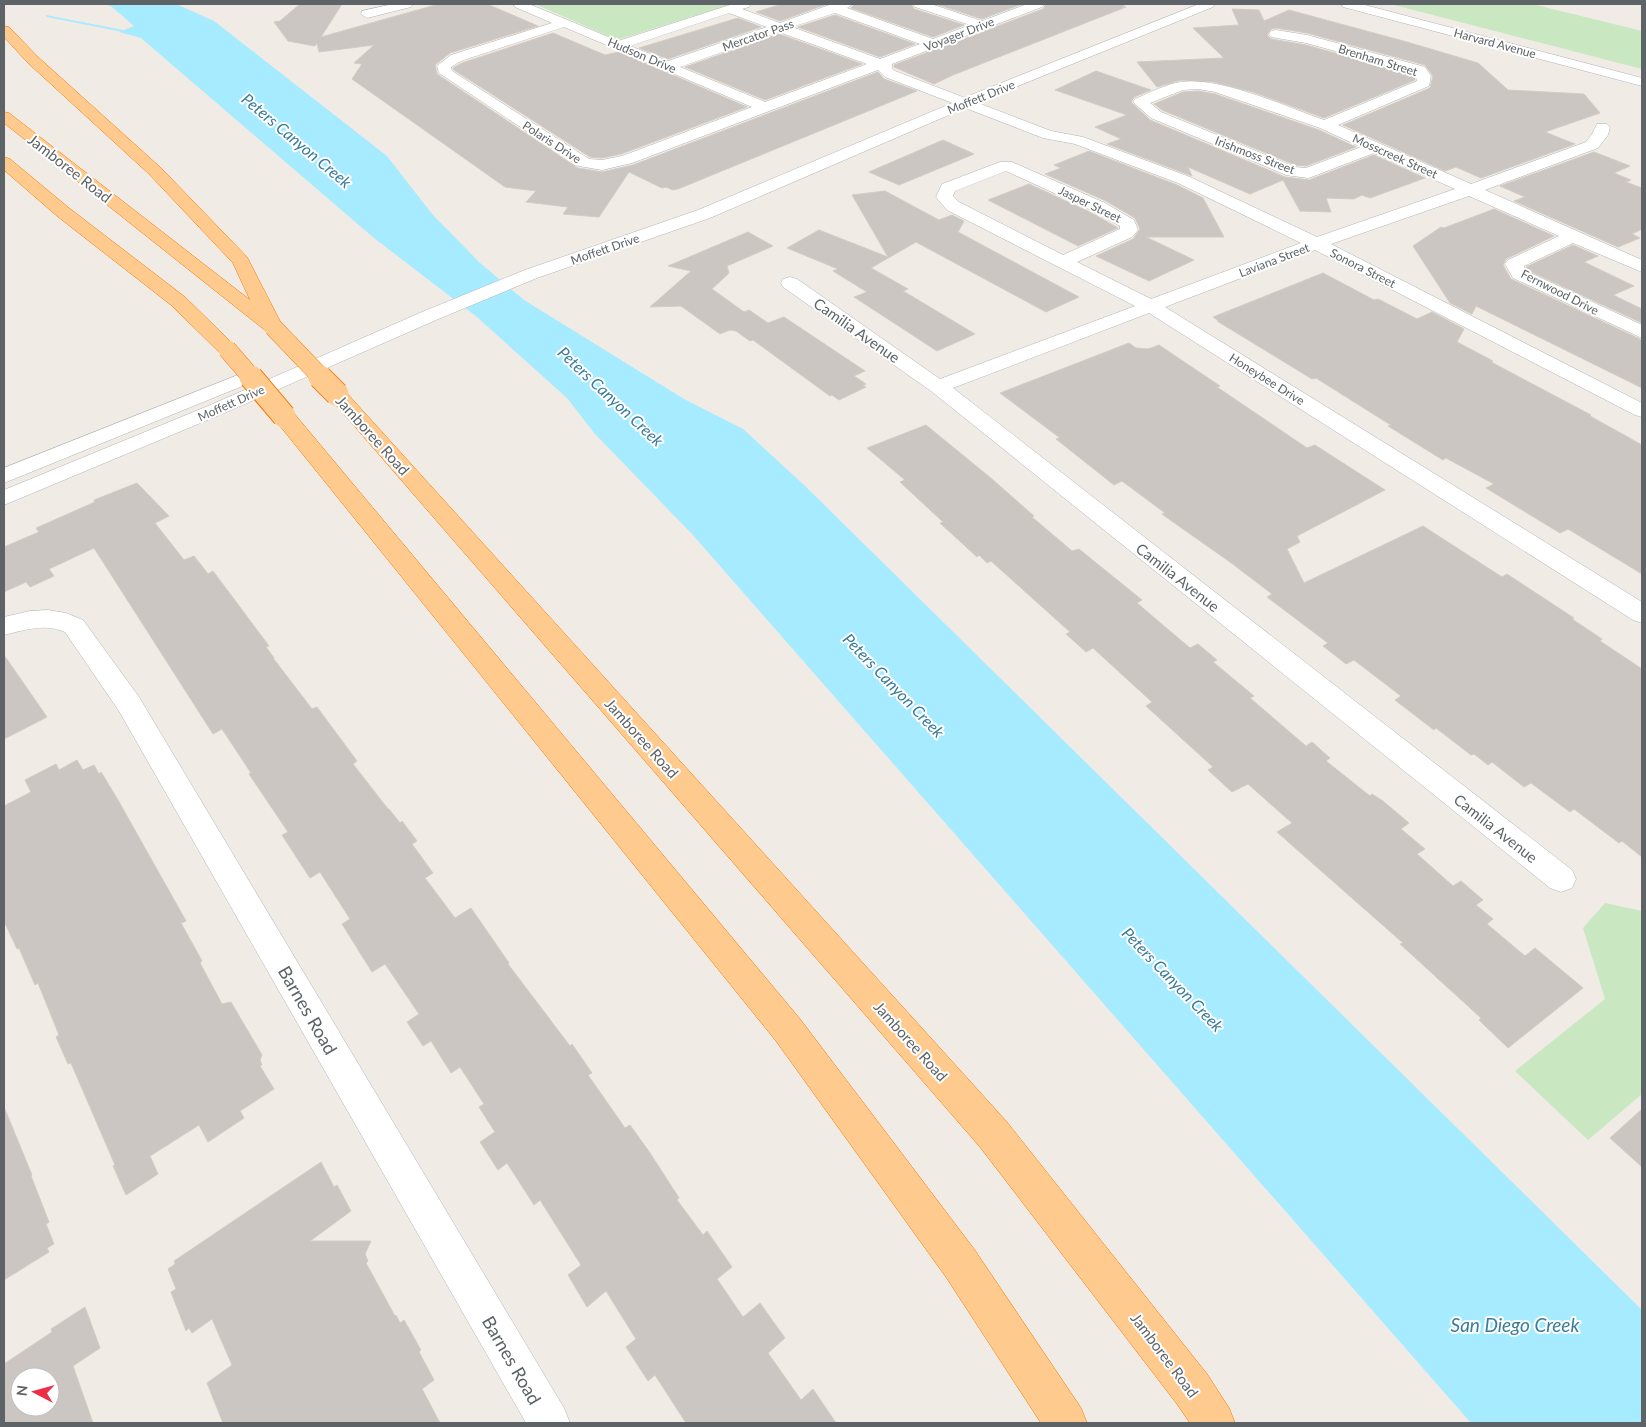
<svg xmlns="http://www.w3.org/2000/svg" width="1646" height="1427" viewBox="0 0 1646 1427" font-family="Lato,sans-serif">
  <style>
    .green { fill: #c9e8c1 }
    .water { fill: #a6ebff }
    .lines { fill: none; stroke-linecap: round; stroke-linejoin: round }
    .stream { fill: #a6ebff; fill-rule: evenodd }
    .building { fill: #cbc6c2; stroke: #d5ccc3; fill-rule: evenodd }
    .minor-casing { stroke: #b1b5b8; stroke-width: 1 }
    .tertiary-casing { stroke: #b1b5b8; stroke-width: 1 }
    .secondary-casing { stroke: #b2b7ba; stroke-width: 1 }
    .motorway-casing { stroke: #f57500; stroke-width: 1 }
    .minor { fill: #fff; fill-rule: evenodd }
    .tertiary { fill: #fff; fill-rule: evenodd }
    .secondary { fill: #fff; fill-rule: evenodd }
    .motorway { fill: #ffca8d; fill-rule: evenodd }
    .motorway-bridge-far1-casing { stroke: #f57500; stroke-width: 19; stroke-linecap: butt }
    .motorway-bridge-casing { stroke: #f57500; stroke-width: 25; stroke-linecap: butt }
    .motorway-bridge-far1 { stroke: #ffca8d; stroke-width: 18 }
    .motorway-bridge { stroke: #ffca8d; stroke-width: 23 }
    .labels { text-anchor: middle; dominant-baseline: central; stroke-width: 4; stroke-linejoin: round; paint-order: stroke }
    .far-street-label { font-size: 12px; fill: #5d6366; stroke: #fff }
    .street-label { font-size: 15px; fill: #5d6366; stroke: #fff }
    .water-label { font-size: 16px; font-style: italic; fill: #387c99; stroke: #fff }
    .near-street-label { font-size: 18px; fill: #5d6366; stroke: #fff }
    .near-water-label { font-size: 19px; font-style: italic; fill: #387c99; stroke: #fff }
  </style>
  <rect width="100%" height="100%" fill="#f0ebe5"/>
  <path class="green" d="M535,4H732L617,40Z
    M1390,4H1532L1642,31V69Z
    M1605,903L1642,911V1094L1588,1140L1515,1071L1605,999L1583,928Z"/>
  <path class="water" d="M105,4H176L214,21L387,156L432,214L480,263L524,300L684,399L743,429L804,485L1642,1310V1423H1471L692,534L595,434L567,398L477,317L374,238L141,38L119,32L134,26L112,7Z"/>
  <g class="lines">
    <path class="stream" d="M46,15L133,32L135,33L133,34L47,17Z"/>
  </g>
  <path class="building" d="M300,4H342L321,37L439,4H487L538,26L450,53L435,65L437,74L578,168L602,172L633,165L878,72L884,79L917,91L678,189L673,190L666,187L662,188L629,172L599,217L563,214L568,207L526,202L536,191L505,187L352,79L362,64L354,63L374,45L319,52L317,43L315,46L288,41L274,22L280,21Z
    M782,4H827L780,21L756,12Z
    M855,4H911L914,9L964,25L933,37L851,8Z
    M936,4H1022L982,19Z
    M1046,4H1126L1122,7H1126L953,75L934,84L894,67V65L1043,9Z
    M1232,9L1259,10L1264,21L1289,10L1407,42L1478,63L1508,90L1584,94L1600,113L1545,132L1575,144L1481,178L1456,167L1445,171L1343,125L1430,88L1433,76L1425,65L1307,33L1276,28L1271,29L1267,35L1271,39L1306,45L1413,75L1415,80L1324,118L1253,92L1214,82L1181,80L1157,87L1137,62L1224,58L1193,28L1239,25Z
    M835,15L915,44L880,57L798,27Z
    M738,18L761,27L668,59L639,48Z
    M553,33L605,55L619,52L747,107L621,154L602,158L590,157L454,70L453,68L462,63Z
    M779,34L862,64L765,100L685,67Z
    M1096,71L1151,90L1134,97L1131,102L1150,120L1285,177L1309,180L1374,155L1425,178L1370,198L1362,195L1354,199L1326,198L1331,212L1300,211L1283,180L1250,194L1188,167L1192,176L1107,144L1121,139L1095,127L1127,115L1055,90Z
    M1198,91L1215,94L1319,130L1356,147L1306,166L1295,165L1162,110L1154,104L1183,92Z
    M943,140L974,154L899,185L869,172Z
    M1089,151L1177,185L1203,198L1224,237H1146L1194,260L1149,281L1096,256L1133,239L1140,229L1135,218L1106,201L1045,174L1061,168L1054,165Z
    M1594,152L1630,166L1614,173L1631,180L1626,182L1642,188V229L1632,234L1640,238L1618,247L1514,201L1525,197L1500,186Z
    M1029,184L1092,213L1118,228L1078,246L988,200Z
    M885,191L939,220L952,215L964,221L958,232L1079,297L1046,312L916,242L871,268L908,289L903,291L975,334L937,351L854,297L867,292L833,271L838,269L787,248L819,230L888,257L852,195Z
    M1494,209L1554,236L1506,259L1503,265L1511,279L1642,340V388L1476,306L1472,314L1450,303L1413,246L1441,227L1444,228Z
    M748,232L773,246L727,266L729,273L712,289L744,312L749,310L768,323L784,317L865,371L854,376L866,384L863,386L866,387L839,400L832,395L830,396L753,340L750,341L736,331L730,330L720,334L681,306L650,307L691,271L668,266Z
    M1573,245L1598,256L1584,262L1634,286L1613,295L1642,309V323L1527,270L1526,267Z
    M1323,273L1374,300L1378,299L1382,301L1417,319L1432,312L1464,329L1457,342L1493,361L1491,362L1591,415L1590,416L1642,445V574L1568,529L1560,533L1555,530L1486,488L1494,484L1446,458L1443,460L1388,426L1391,425L1378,417L1316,378L1312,379L1217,321H1219L1213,317Z
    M1129,343L1136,348L1148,349L1159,345L1220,386L1217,387L1307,448L1315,445L1385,490L1297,536L1300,542L1287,549L1304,583L1423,526L1502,577L1507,574L1574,618L1572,619L1602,639L1600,641L1642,669V857L1622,841L1619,843L1574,809L1570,812L1531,783L1524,787L1492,762L1488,765L1474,754L1471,755L1436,728L1434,730L1395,700L1401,696L1354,660L1346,664L1323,646L1328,643L1267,597L1272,594L1230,562L1173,522L1162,514L1165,513L1122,481L1114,485L1056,439L1060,438L1000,393Z
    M926,425L992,479L1034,516L1032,517L1072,551L1079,549L1142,600L1137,603L1190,648L1198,644L1217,660L1213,662L1254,696L1250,698L1306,746L1312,742L1330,758L1326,761L1370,796L1372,794L1383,801L1409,823L1401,829L1425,849L1417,854L1453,886L1461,881L1483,900L1476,905L1493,919L1487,924L1525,956L1535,948L1583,988L1508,1048L1479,1020L1481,1018L1400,944L1403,943L1277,832L1292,823L1248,784L1232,792L1208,770L1213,767L1146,706L1152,702L1093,648L1086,652L1066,634L1070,632L991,561L987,563L979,555L977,557L940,523L943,522L900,482L905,480L867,448Z
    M137,483L169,516L155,523L184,560L194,556L208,574L213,571L269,646L266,647L274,658H273L312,709L317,707L357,761L353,764L388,809H389L400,823L402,821L417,841L412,844L433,873L425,878L455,918L471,908L509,963L508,964L570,1046L572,1044L592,1073L588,1075L625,1128L630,1125L650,1153L679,1198L677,1200L703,1235L707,1231L732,1267L717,1279L743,1317L760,1303L785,1338L768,1353L801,1400L813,1389L836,1423H686L655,1375L648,1381L626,1347L636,1339L606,1291L587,1307L568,1275L581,1265L540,1200L534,1205L507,1163L498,1170L480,1142L495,1132L479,1107L484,1104L460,1067L451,1073L431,1041L423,1046L407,1022L419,1014L385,964L372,972L342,924L350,919L320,872L310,878L282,835L288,832L249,774L251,773L222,729L213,734L94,548L49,569L54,576L30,587L26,582L4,592V547L39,532L36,528L95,502L94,500Z
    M4,655L47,717L4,739Z
    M77,760L83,770L94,765L99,774L101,772L118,800L186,921L181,923L202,961L200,963L222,1004L231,1002L262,1055L260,1060L262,1065L260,1066L274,1089L240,1111L244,1118L208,1142L199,1125L150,1156L158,1174L126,1195L113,1166L115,1165L71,1063L68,1064L56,1037L59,1035L38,983L35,985L19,948L17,949L4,921V806L31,792L25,780L56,764L59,770Z
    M4,1107L32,1175L31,1176L49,1222L46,1224L54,1244L47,1248L49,1252L4,1280Z
    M1642,1109V1167L1610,1138Z
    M321,1162L334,1187L337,1185L351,1211L310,1241H371L365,1254L368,1261L366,1263L395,1316L396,1315L400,1323L404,1320L421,1350L419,1352L434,1380L422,1389L440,1423H223L207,1383L232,1365L212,1319L192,1333L189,1328L186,1331L171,1292L176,1289L168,1269L175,1264L174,1261Z
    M85,1307L100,1348L73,1366L93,1423H4V1364L52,1332L51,1329ZM20,1377H50V1407H20Z"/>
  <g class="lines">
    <defs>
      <path id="minor" d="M393,4H413L411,7L367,18L361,14L362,11Z
        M513,4H529L618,41L733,4H751L749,7L742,9L780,23L829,5L853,4L847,8L933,39L970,25L915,7L913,4H931L982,21L1027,4H1044L1042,7L892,64V68L895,71L1051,131L1083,137L1190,177L1317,237L1455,189L1374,153L1314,176L1308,178L1286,175L1151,118L1133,102L1135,99C1149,93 1166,84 1181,82C1219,76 1287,107 1324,120L1417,81L1415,73L1306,43L1271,37L1269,34L1271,31L1276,30L1307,35L1425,67L1431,76L1429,86L1338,125L1471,184L1586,142L1592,134L1597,124H1607L1610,127L1608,135L1598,148L1485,190L1642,260V272L1573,243L1524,266L1526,271L1642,325V338L1513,278L1505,264L1508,260L1559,236L1469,196L1331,244L1642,403V417L1635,415L1315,250L1165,307L1642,602V623L1633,620L1149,313L953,388L1572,870L1576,879L1572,888L1561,892L1550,888L931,391L783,287L781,283L783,279L790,277L797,279L940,379L1135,306L947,210L936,197L942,184L1000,162H1012L1105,203L1134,220L1138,230L1132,237L1077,262L1151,299L1301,243L1178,183L1075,144L1043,138L885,77L878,70L632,163L602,170L579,166L439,73L437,66L451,55L552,23L515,7ZM729,13L767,27L668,61L630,46ZM835,13L920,44L880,59L792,27ZM564,27L752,107L622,156L602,160L589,159L452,71L451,67L461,61ZM779,32L867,64L765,102L680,67ZM1198,89L1215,92L1320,128L1361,147L1306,168L1295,167L1161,112L1150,103L1183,90ZM1006,171L1093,211L1120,226V229L1063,255L959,202L953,196L955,191Z
        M48,610L66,613L83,620L139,697L564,1408L570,1423H526L119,711L65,632C45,623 24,630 4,635V617L30,611Z"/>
      <path id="tertiary" d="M1199,4H1215L1213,7L986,99L710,218L537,278L436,320L222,414L4,505V490L208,406L422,312L525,270L698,210L976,93Z
        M238,375L245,377L248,381L245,385L4,483V468Z"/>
      <path id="secondary" d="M1341,4H1361L1642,78V86L1343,7Z"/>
      <path id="motorway" d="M4,26L9,27L38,57L161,168L247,257L283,327L280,331L273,333L266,331L4,123V112L9,113L250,300L233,263L149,174L28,63L4,37Z
        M4,157L10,159L69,208L185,297L234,345L237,349L234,353L227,355L220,353L171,305L57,216L4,170Z
        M337,388L344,390L1006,1121L1207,1374L1229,1408L1235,1423H1190L1177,1404L980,1147L330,398L327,394L330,390Z
        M284,410L292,411L800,1019L974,1249L1081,1408L1087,1423H1041L946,1277L776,1041L276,421L273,416L276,411Z"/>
    </defs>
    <use href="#minor" class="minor-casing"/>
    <use href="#tertiary" class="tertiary-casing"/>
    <use href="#secondary" class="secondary-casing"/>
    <use href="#motorway" class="motorway-casing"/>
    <use href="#minor" class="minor"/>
    <use href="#tertiary" class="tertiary"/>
    <use href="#secondary" class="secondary"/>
    <use href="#motorway" class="motorway"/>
    <defs>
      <path id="motorway-bridge-far1" d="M273,327L322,378
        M227,349L252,378"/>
      <path id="motorway-bridge" d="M251,377L284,416
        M320,377L337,394"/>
    </defs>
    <use href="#motorway-bridge-far1" class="motorway-bridge-far1-casing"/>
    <use href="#motorway-bridge" class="motorway-bridge-casing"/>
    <use href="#motorway-bridge-far1" class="motorway-bridge-far1"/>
    <use href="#motorway-bridge" class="motorway-bridge"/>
  </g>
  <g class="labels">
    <g class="far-street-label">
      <text transform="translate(959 34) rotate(-21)">Voyager Drive</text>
      <text transform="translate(758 35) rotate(-19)">Mercator Pass</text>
      <text transform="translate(1495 43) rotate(15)">Harvard Avenue</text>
      <text transform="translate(642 55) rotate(23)">Hudson Drive</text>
      <text transform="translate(1378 60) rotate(17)">Brenham Street</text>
      <text transform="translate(981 97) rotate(-22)">Moffett Drive</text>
      <text transform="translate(552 142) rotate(33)">Polaris Drive</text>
      <text transform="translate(1255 155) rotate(21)">Irishmoss Street</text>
      <text transform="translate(1395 156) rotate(24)">Mosscreek Street</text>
      <text transform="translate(1090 204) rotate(26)">Jasper Street</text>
      <text transform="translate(605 249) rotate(-19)">Moffett Drive</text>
      <text transform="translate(1274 260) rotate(-21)">Laviana Street</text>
      <text transform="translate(1363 268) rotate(27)">Sonora Street</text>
      <text transform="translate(1560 292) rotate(27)">Fernwood Drive</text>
      <text transform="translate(1267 379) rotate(32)">Honeybee Drive</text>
      <text transform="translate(231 403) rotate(-24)">Moffett Drive</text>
    </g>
    <g class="street-label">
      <text transform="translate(70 168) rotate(38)">Jamboree Road</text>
      <text transform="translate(857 330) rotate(35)">Camilia Avenue</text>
      <text transform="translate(373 435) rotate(48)">Jamboree Road</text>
      <text transform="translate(1178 577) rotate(38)">Camilia Avenue</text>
      <text transform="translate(642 738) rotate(48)">Jamboree Road</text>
      <text transform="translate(1496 828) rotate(38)">Camilia Avenue</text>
      <text transform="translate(911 1041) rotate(48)">Jamboree Road</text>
      <text transform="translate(1165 1355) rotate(53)">Jamboree Road</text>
    </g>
    <g class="water-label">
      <text transform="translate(297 140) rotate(40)">Peters Canyon Creek</text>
      <text transform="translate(611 396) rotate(43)">Peters Canyon Creek</text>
      <text transform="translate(894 685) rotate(46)">Peters Canyon Creek</text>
      <text transform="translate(1173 979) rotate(46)">Peters Canyon Creek</text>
    </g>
    <g class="near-street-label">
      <text transform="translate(308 1010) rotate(60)">Barnes Road</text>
      <text transform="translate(512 1360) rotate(60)">Barnes Road</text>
    </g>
    <g class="near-water-label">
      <text x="1515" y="1324">San Diego Creek</text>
    </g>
  </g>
  <rect width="1646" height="1427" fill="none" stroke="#5d6366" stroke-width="10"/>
  <g transform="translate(35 1392) rotate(276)"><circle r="24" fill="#ffffff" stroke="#bec1c2"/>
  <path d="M0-4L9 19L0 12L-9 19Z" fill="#ed2e47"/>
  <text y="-8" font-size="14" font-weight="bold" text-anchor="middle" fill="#5d6366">N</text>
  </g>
</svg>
